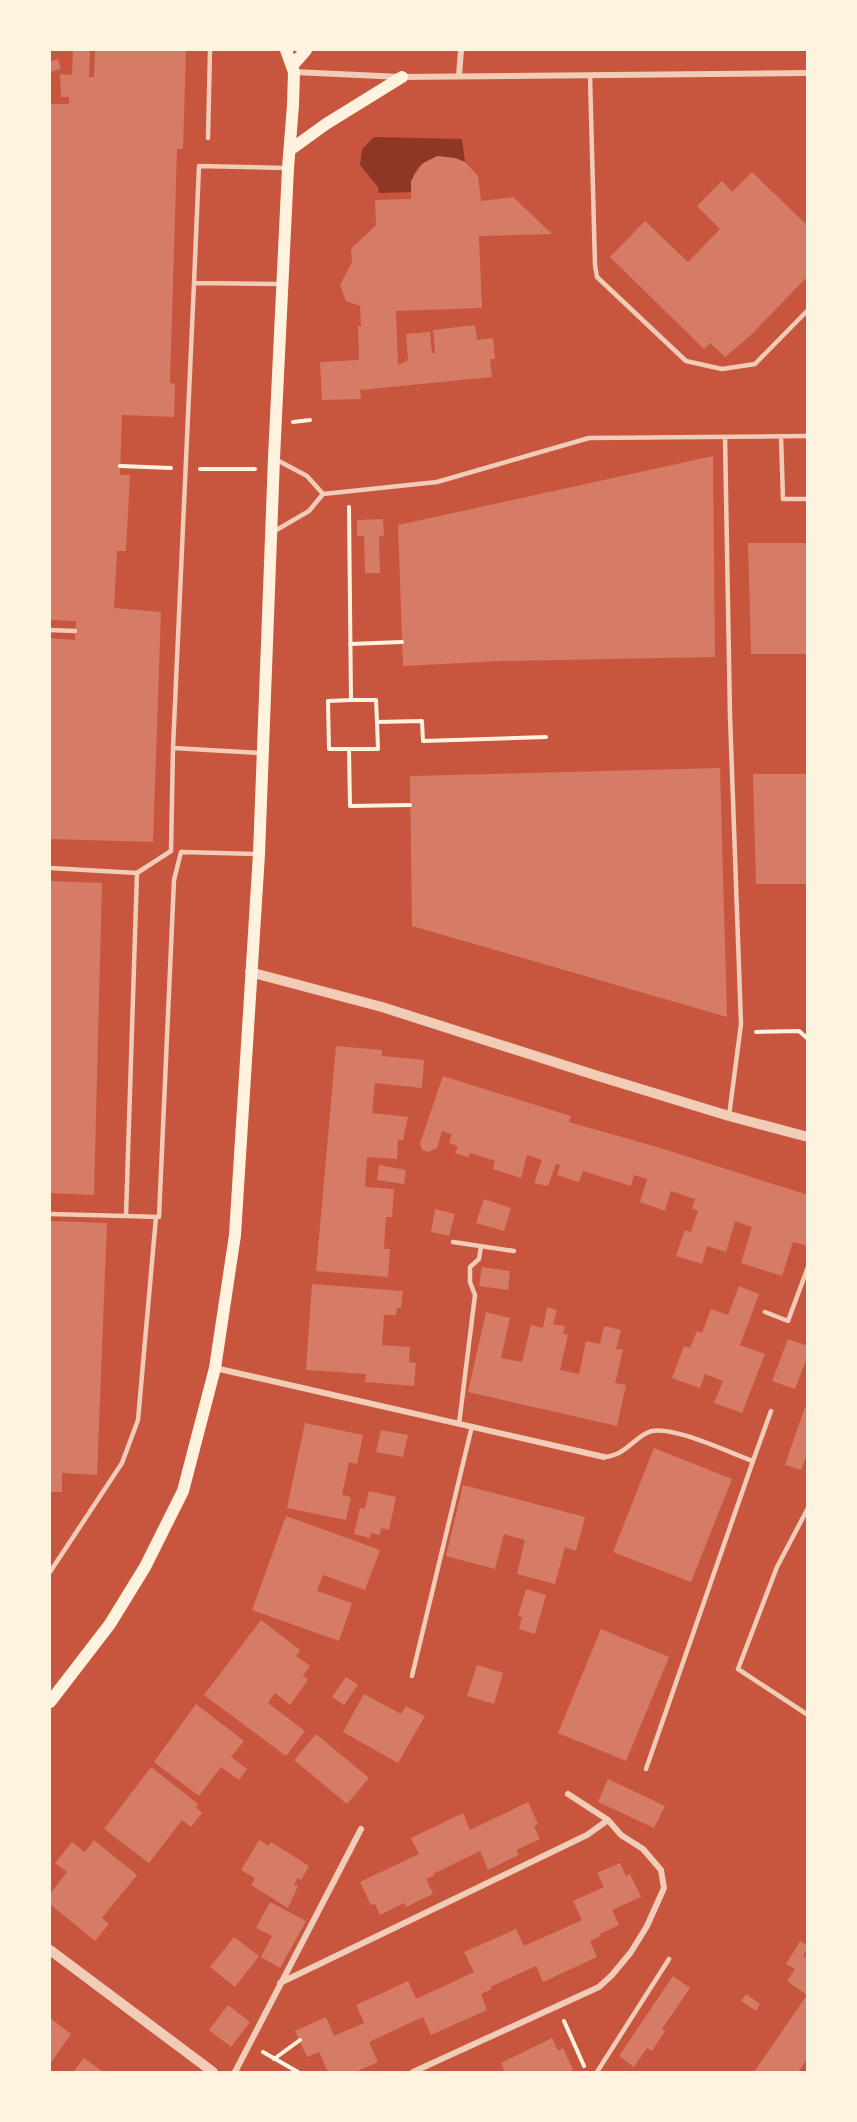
<svg xmlns="http://www.w3.org/2000/svg" width="857" height="2122" viewBox="0 0 857 2122" font-family="'Golos Text',sans-serif">
  <style>
    .water { fill: #8f3625 }
    .building { fill: #d67c66 }
    .lines { fill: none; stroke-linecap: round; stroke-linejoin: round }
    .path { stroke: #fff3e0; stroke-width: 4 }
    .service { stroke: #f1ccb7; stroke-width: 4.5 }
    .minor { stroke: #f1ccb7; stroke-width: 6 }
    .tertiary { stroke: #f1ccb7; stroke-width: 10 }
    .secondary { stroke: #fff3e0; stroke-width: 12 }
  </style>
  <rect width="100%" height="100%" fill="#c8553d"/>
  <path class="water" d="M374,137L462,139L465,162C439,151 410,159 411,192L379,193L378,187L360,165L362,149Z"/>
  <path class="building" d="M73,50H90L89,77H94L95,50H186L183,149H177L170,383L175,384L174,417L122,415L120,475H130L126,551H117L114,608L161,612L153,842L50,839V638L75,640L76,621L50,620V104H69V97H61L60,74L72,75Z
    M58,59L61,69L50,72V62Z
    M437,156L455,158L465,162L478,176L481,201L513,197L552,234L479,236L482,308L396,311L398,365L408,360L406,334L430,332L432,353H435L433,330L475,325L477,340L493,338L495,359H490L492,377L360,390L361,399L322,400L320,362L359,360L358,326H361L360,306L346,301L340,285L352,262L351,249L376,225L375,200L411,199V181L422,164Z
    M752,172L808,226V276L751,335L725,357L710,343L704,349L610,257L645,221L688,262L720,229L697,206L722,181L732,192Z
    M713,456L715,657L502,661L403,666L398,525Z
    M383,519L384,536H379L380,573H365L364,536H357V520Z
    M748,543H808V654H751Z
    M720,768L727,1017L412,926L410,776Z
    M753,774H808V884H756Z
    M50,881L102,883L94,1195L50,1193Z
    M336,1046L382,1050V1056L424,1060L422,1088L375,1083L372,1113L408,1117L403,1140H398L397,1159L367,1157L365,1187L394,1189L392,1217H386L385,1231L384,1249H390L388,1277L316,1271Z
    M443,1076L571,1116L569,1122L657,1147L808,1195V1246L793,1242L782,1276L741,1263L752,1227L735,1221L726,1252L707,1246L702,1264L676,1256L685,1230L691,1232L698,1211L692,1209L695,1199L671,1191L665,1211L640,1202L647,1179L634,1175L631,1186L583,1171L579,1182L557,1175L560,1165L556,1164L548,1186L534,1183L542,1160L527,1155L521,1178L493,1169L495,1161L470,1153L468,1157L455,1153L458,1146L449,1143L452,1134L442,1131L437,1148L428,1152L422,1150L420,1143Z
    M379,1165L406,1170L404,1184L377,1180Z
    M484,1199L511,1208L504,1231L476,1223Z
    M435,1209L455,1214L449,1236L431,1232Z
    M50,1221L107,1223L97,1475L62,1473V1492H50Z
    M482,1267L510,1271L508,1290L479,1286Z
    M312,1284L403,1291L401,1308H397L396,1315H384L382,1345L410,1347L409,1362L416,1363L414,1386L365,1382L366,1374L306,1370Z
    M739,1286L759,1294L740,1345L765,1354L742,1413L714,1403L723,1381L705,1374L700,1388L672,1378L684,1346L690,1348L697,1331L702,1333L711,1309L728,1315Z
    M547,1307L557,1310L553,1324L565,1326L563,1334L568,1335L560,1370L579,1374L586,1341L600,1344L604,1326L621,1330L616,1349L623,1350L615,1383L626,1385L617,1426L468,1392L486,1312L510,1318L501,1358L522,1362L531,1325L543,1328Z
    M788,1339L808,1346V1355L795,1389L772,1381Z
    M805,1407L808,1408V1451L801,1470L785,1465Z
    M305,1423L363,1435L357,1464L349,1462L342,1495L351,1497L346,1520L287,1508Z
    M381,1430L408,1435L403,1457L376,1452Z
    M654,1448L732,1479L691,1582L613,1552Z
    M463,1485L585,1517L576,1551L565,1547L555,1584L517,1574L525,1540L504,1534L495,1569L446,1556Z
    M369,1491L396,1497L389,1530L381,1528L380,1535L371,1533L370,1538L354,1534L360,1508L365,1509Z
    M286,1516L380,1550L365,1590L323,1575L317,1591L352,1603L339,1641L252,1610Z
    M526,1589L546,1595L535,1634L519,1629L522,1617L518,1616Z
    M261,1620L300,1650L296,1656L310,1666L303,1675L308,1680L290,1705L275,1693L268,1703L305,1731L286,1756L204,1695Z
    M601,1629L669,1657L626,1761L558,1733Z
    M477,1665L503,1673L494,1704L467,1696Z
    M346,1677L358,1685L344,1705L332,1697Z
    M364,1694L401,1714L406,1706L425,1716L398,1763L343,1732Z
    M196,1704L244,1741L231,1757L247,1769L239,1780L221,1767L199,1796L154,1762Z
    M316,1734L369,1778L347,1804L294,1760Z
    M151,1767L198,1804L196,1807L202,1813L191,1827L182,1820L149,1863L104,1829Z
    M608,1779L665,1806L654,1828L598,1802Z
    M528,1802L538,1824L534,1826L540,1839L516,1850L519,1855L488,1870L480,1851L433,1874L434,1876L426,1879L433,1894L406,1907L404,1903L380,1915L375,1904L371,1905L360,1882L419,1854L411,1838L463,1813L470,1830Z
    M94,1840L137,1875L102,1918L109,1924L95,1941L50,1904V1894L67,1872L55,1863L72,1842L85,1852Z
    M259,1840L269,1846L271,1842L309,1866L301,1880L298,1878L294,1884L298,1886L288,1908L251,1885L255,1878L241,1870Z
    M620,1863L626,1876L630,1874L641,1897L612,1910L619,1925L600,1934L601,1936L590,1941L597,1957L543,1982L536,1966L490,1987L492,1989L481,1994L487,2010L431,2035L423,2017L369,2042L378,2062L355,2072H328L319,2052L307,2057L295,2031L326,2017L334,2036L364,2023L356,2005L408,1981L416,1999L474,1972L464,1952L516,1929L524,1946L582,1920L573,1901L604,1887L597,1873Z
    M270,1902L306,1921L280,1968L261,1957L272,1936L256,1928Z
    M234,1937L259,1956L235,1987L210,1967Z
    M800,1941L808,1946L803,1956L808,1959V2058L798,2072H754L807,1995L787,1981L795,1969L786,1964Z
    M673,1976L690,1988L662,2029L665,2031L652,2051L647,2048L634,2067L619,2056Z
    M746,1994L760,2004L756,2011L741,2001Z
    M228,2005L250,2022L231,2047L209,2030Z
    M50,2018L71,2034L50,2064Z
    M552,2038L558,2051L563,2048L573,2070L568,2072H505L501,2063Z
    M84,2058L103,2072H73Z"/>
  <g class="lines">
    <path class="path" d="M293,422L310,420
      M120,466L171,468
      M200,469H255
      M349,507L351,700L328,701L329,749H349L350,806L410,805
      M350,644L402,642
      M351,700H376L377,722L422,721L423,741L546,737
      M349,749H378L377,722
      M756,1032L799,1031L808,1039
      M564,2021L584,2066
      M263,2052L298,2072
      M274,2059L300,2040"/>
    <path class="service" d="M590,76L595,265L597,277L686,361L722,369L755,364L808,310
      M208,138L210,50
      M194,283L199,166L286,168
      M781,436L783,499H808
      M725,437L730,716L741,1024L729,1116
      M275,459L307,476L323,494
      M273,532L309,511L323,494L437,482L589,438L808,436
      M50,630L75,631
      M173,748L260,753
      M259,854L181,852L174,880L159,1217L126,1216L137,873L171,851L173,748L194,283L282,284
      M50,868L137,873
      M50,1214L126,1216
      M453,1242L514,1251
      M765,1312L788,1321L808,1267
      M459,1424L475,1295L470,1282V1267L479,1259L481,1246
      M604,1457C628,1455 635,1435 652,1431C674,1426 730,1453 753,1461L646,1769
      M753,1461L771,1411
      M808,1508L777,1567L738,1669L808,1715
      M50,1572L122,1463L138,1420L156,1217
      M412,1676L472,1426
      M597,2072L669,1959"/>
    <path class="minor" d="M294,72L402,77L808,73
      M459,76L461,50
      M215,1368L604,1457
      M280,1983L587,1835L608,1820
      M235,2072L361,1829
      M413,2072L599,1987L612,1975L631,1952L647,1926L664,1888L661,1870L643,1849L621,1835L608,1820L568,1794"/>
    <path class="tertiary" d="M250,972L382,1007L598,1076L729,1116L808,1137
      M50,1950L213,2072"/>
    <path class="secondary" d="M293,65L306,50
      M290,150L326,124L402,77
      M50,1702L110,1624L145,1567L183,1491L215,1368L235,1235L259,854L274,458L288,168L293,105L294,72L286,50"/>
  </g>
  <rect width="857" height="2122" fill="none" stroke="#fff3e0" stroke-width="102"/>
</svg>
